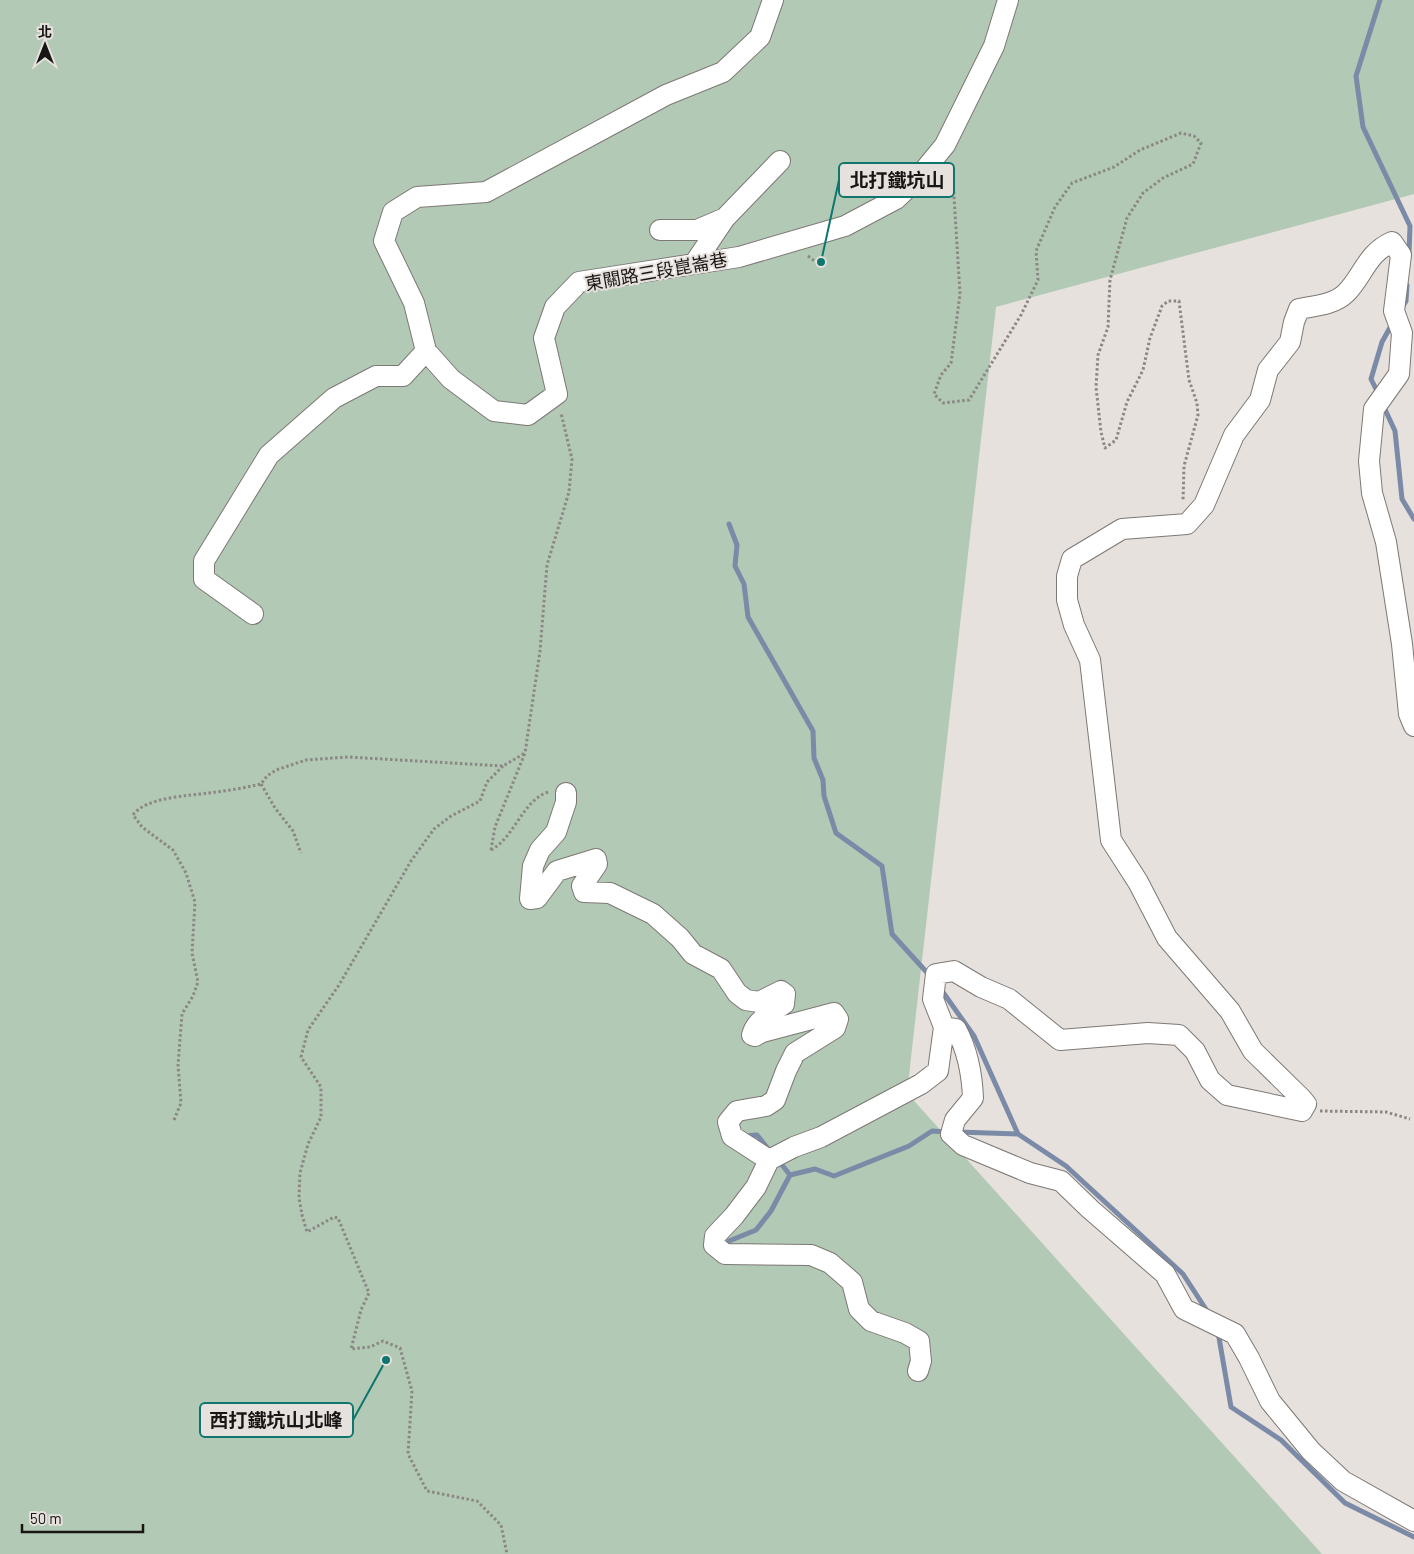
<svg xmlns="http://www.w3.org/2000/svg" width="1414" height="1554" viewBox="0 0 1414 1554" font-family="Barlow,'Noto Sans TC',sans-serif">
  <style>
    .green { fill: #b2c9b6 }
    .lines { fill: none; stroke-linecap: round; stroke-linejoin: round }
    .stream { stroke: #7b8aa7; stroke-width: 5 }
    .minor-casing { stroke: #7d7875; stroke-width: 22 }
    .path { stroke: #8b8784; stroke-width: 3; stroke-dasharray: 2.5 2.5; stroke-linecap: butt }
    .minor { stroke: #fff; stroke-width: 20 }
    .labels { text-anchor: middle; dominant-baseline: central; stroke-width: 4; stroke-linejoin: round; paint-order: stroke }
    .street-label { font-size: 18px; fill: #181615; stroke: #e7e1dd }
    .leader { fill: none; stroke: #0f766e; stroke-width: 2 }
    .callout-dot { fill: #0f766e; stroke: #e7e1dd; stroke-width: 2 }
    .callout { fill: #e7e1dd; stroke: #0f766e; stroke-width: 2 }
    .callout-label { font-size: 19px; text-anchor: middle; font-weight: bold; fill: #181615 }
  </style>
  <rect width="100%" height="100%" fill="#e7e1dd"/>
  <path class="green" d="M0,0H1414V194L996,307L907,1093L1322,1554H0Z"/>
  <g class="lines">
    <path class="stream" d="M1380,0L1356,76L1363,127L1410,226L1409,255
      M1403,306L1406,301L1407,285
      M1379,395L1371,379L1382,342L1392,324
      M1383,405L1395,431L1402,499L1414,519
      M729,524L737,545L735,566L744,584L748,617L813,731L814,758L823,780L824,796L836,833L882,866L892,934L931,977
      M940,988L974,1036L1018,1134L1066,1166L1183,1274L1209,1314
      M958,1132L1018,1134
      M745,1136L757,1135L769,1150
      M778,1160L790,1175
      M729,1241L756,1230L771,1211L790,1175L815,1169L834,1176L909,1146L932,1131L947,1132
      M1218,1332L1231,1407L1281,1440L1345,1503L1414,1537"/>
    <defs>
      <path id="minor" d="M773,0L760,37L723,72L666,95L486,192L417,197L393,212L384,241L414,303L426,351L451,379L494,411L528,415L557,394L544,338L555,307L579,282L739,257L845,226L896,199L917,179L945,145L994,46L1008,0
        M660,230H697L725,218
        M694,264L725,218L780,161
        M253,614L204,579V561L269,455L334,398L376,376H403L426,351
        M566,793V802L556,832L540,850L533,866L530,899L537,898L557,871L596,859L597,864L582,886L584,892L610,893L653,914L680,938L693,954L721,969L737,993L746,1000L759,1002L781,991L785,994L784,1004C772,1012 756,1020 752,1035L755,1036L762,1032L834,1013L838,1019L835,1028L795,1053L786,1071L775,1100L766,1106L737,1111L728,1122L732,1136L769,1160L794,1147L821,1137L921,1084L938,1071L944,1027L956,1029C968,1051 972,1073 973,1098L955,1120L951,1134L963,1145L1030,1173L1061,1181L1090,1209L1165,1274L1184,1309L1235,1334L1249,1358L1270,1401L1311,1451L1343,1481L1414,1521
        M944,1027L933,999L936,974L954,971L981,987L1009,999L1060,1040L1148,1033L1179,1035L1195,1051L1210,1080L1227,1095L1302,1111L1306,1104L1301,1098L1253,1051L1230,1011L1167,938L1138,882L1111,840L1090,660L1074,625L1067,600V576L1072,559L1122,529L1187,524L1204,505L1234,435L1260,400L1268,370L1290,342L1294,322L1299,309C1314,306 1334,305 1346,293C1363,276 1367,253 1392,242L1401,255L1394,311L1402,333L1399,374L1374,409L1369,461L1372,493L1386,542L1402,644L1409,714L1414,726
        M769,1160L756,1187L734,1216L715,1236L714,1245L725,1254L811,1255L830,1263L852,1282L859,1309L871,1321L905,1333L919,1341L921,1361L918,1371"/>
    </defs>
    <use href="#minor" class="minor-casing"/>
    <path class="path" d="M950,167L953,180L960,294L951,363L941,375L934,394L943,403L969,400L1021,315L1038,280L1036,251L1055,207L1072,183L1114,167L1140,150L1181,133L1194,136L1201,143L1193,164L1163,178L1143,193L1127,218L1110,280L1108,327L1098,355L1096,387L1101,432L1105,448L1116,440L1127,402L1143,370L1150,338L1162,306L1168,301H1179L1189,380L1197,403L1198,415L1184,466L1183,501
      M808,256L817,263
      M503,766L487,782L480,801L451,816L434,829L411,861L339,985L308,1030L301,1057L321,1087V1117L308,1144L300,1173L299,1198L302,1215L307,1232L334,1217L338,1218L369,1293L361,1310L351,1349L370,1347L383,1341L400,1348L412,1391L408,1454L427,1491L477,1501L501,1525L507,1554
      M261,784L275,808L293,831L301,853
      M491,850L495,827L525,753L540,651L547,565L569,492L572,459L561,413
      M491,850C515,837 522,801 548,792
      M1320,1111L1386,1112L1410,1119
      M174,1120L181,1103L178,1065L182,1014L193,996L198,982L192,953L195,902L186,873L173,850L142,827L133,815C146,797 188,796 208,793C226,791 244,788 261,784L267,776L276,770L306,760L348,757L503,766L525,753"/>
    <use href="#minor" class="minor"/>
  </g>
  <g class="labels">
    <g class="street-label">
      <text transform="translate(656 271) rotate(-10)">東關路三段崑崙巷</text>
    </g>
  </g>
  <path class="leader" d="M821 262L839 180M386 1360L353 1420"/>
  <g class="callout-dot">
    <circle cx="821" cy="262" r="5"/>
    <circle cx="386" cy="1360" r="5"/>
  </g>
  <g class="callout">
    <rect x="839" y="163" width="115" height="34" rx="5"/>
    <rect x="200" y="1403" width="153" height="34" rx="5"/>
  </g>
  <g class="callout-label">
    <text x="897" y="187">北打鐵坑山</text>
    <text x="276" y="1427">西打鐵坑山北峰</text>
  </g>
  <g transform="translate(45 45)" stroke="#e7e1dd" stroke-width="4" paint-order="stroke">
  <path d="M0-4L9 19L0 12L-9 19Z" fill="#181615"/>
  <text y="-8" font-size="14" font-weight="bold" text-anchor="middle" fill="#181615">北</text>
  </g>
  <path d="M22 1524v8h121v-8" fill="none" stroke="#181615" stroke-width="2.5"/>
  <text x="30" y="1524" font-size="15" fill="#181615" stroke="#e7e1dd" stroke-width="4" paint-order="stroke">50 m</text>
</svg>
